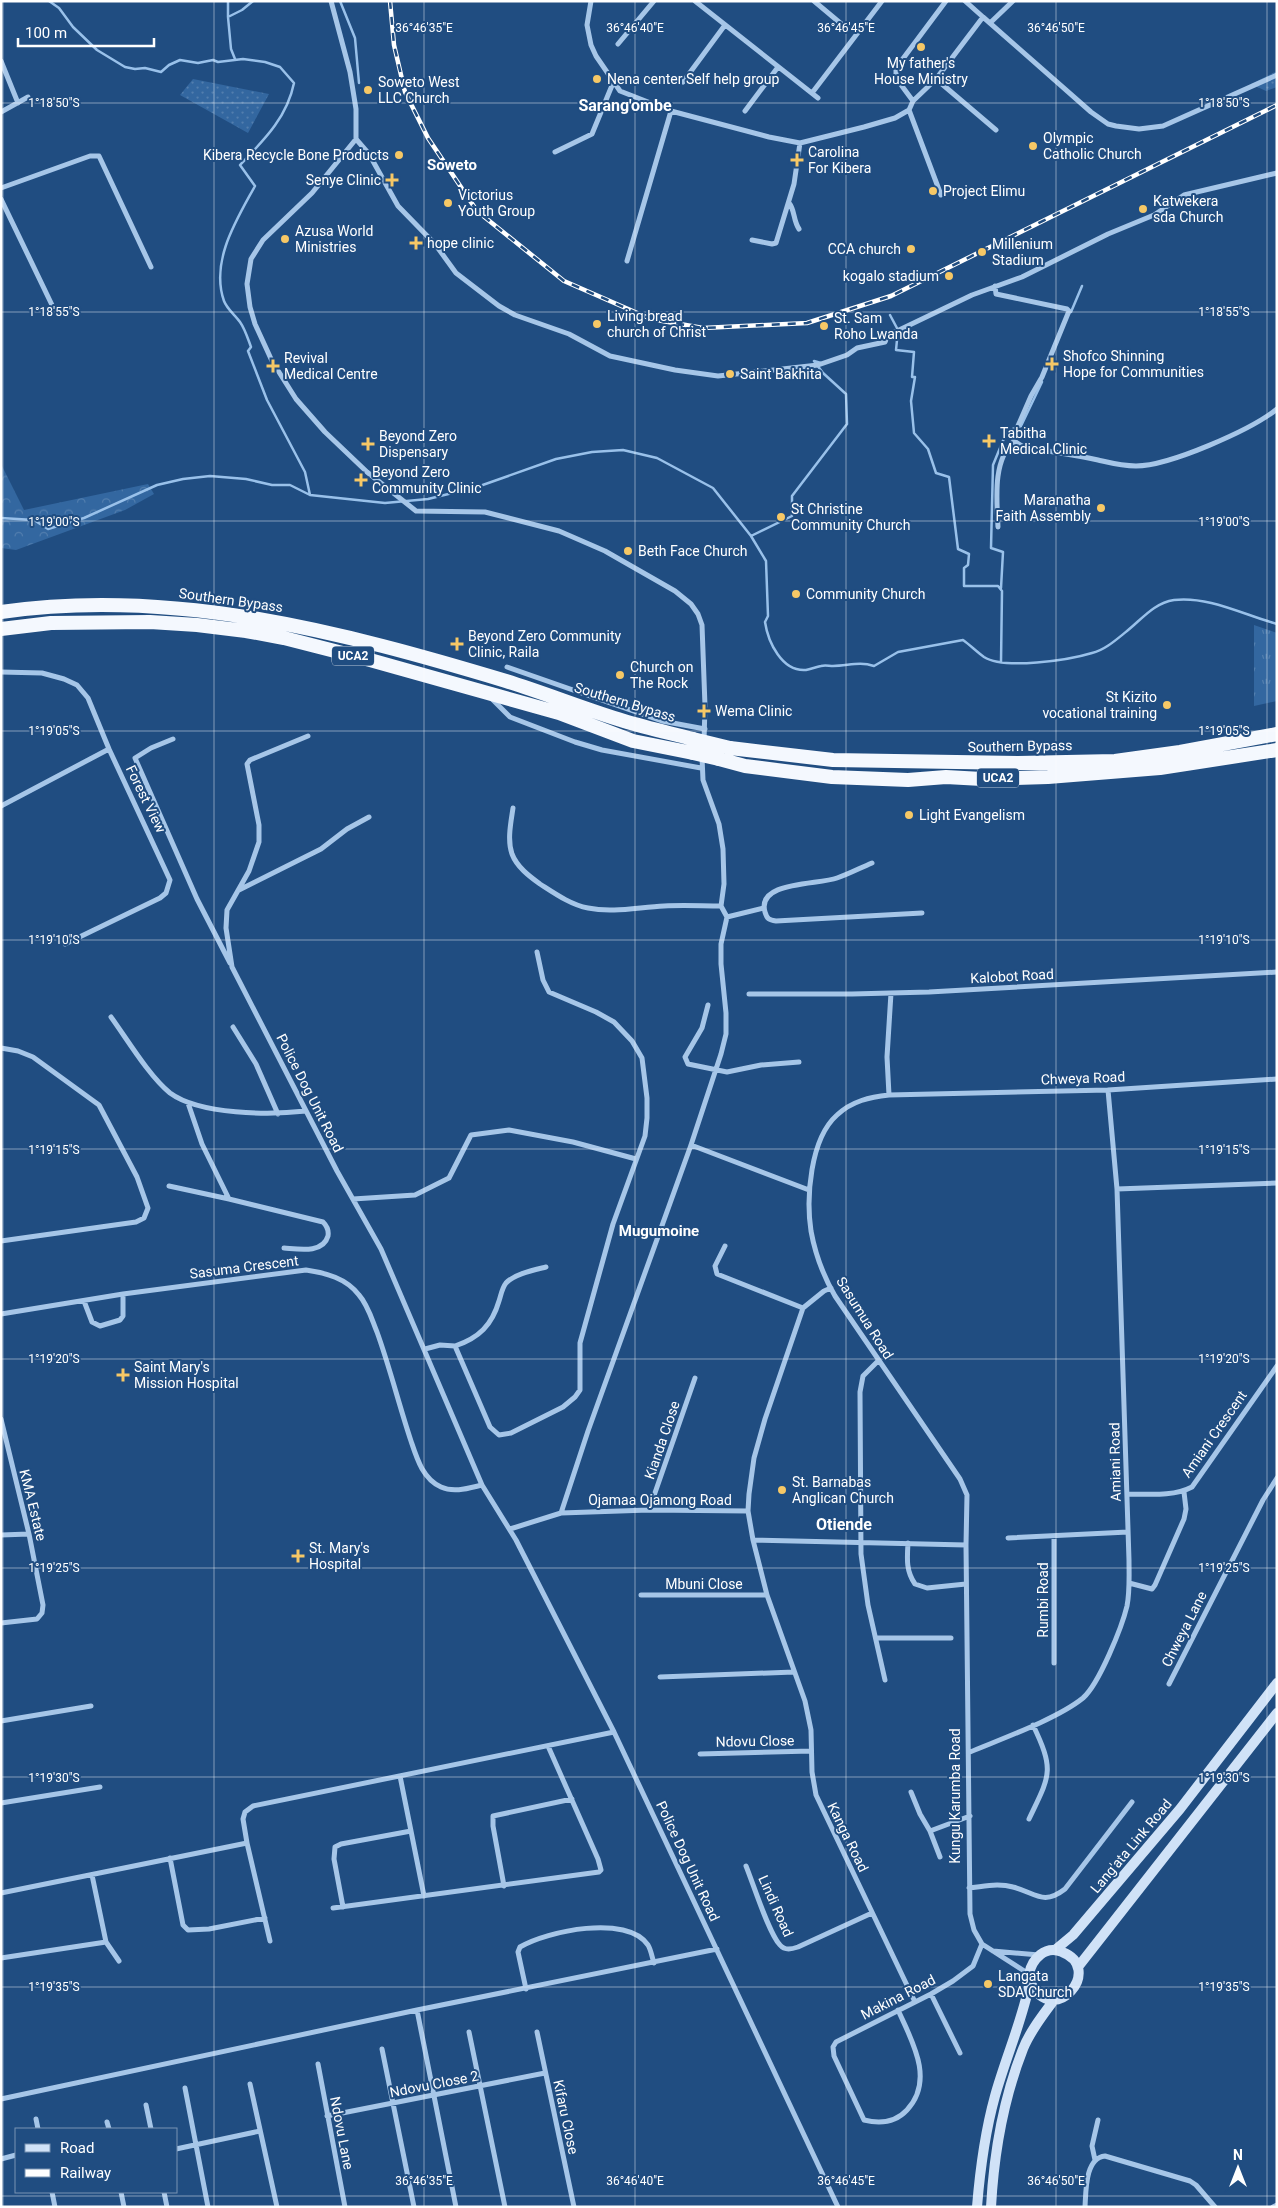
<svg xmlns="http://www.w3.org/2000/svg" width="1278" height="2208" viewBox="0 0 1278 2208" font-family="Roboto,sans-serif">
  <style>
    .grass { fill: url(#grass-tufts) }
    .forest { fill: url(#forest-crowns) }
    .park { fill: url(#park-dots) }
    .lines { fill: none; stroke-linecap: round; stroke-linejoin: round }
    .stream { stroke: #99c1ea; stroke-width: 2.5 }
    .minor { stroke: #a6c6e8; stroke-width: 5 }
    .secondary { stroke: #d0e2f7; stroke-width: 10 }
    .trunk { stroke: #f4f8fe; stroke-width: 14 }
    .rail-casing { stroke: #fff; stroke-width: 4.5 }
    .rail { stroke: #204d81; stroke-width: 2.5; stroke-dasharray: 8; stroke-linecap: butt }
    .trunk-bridge { stroke: #f4f8fe; stroke-width: 14 }
    .ticks { fill: none; stroke: #fff; stroke-width: 1; stroke-opacity: 0.45 }
    .poi-dot { fill: #f6c866; stroke: #204d81; stroke-width: 2 }
    .labels { text-anchor: middle; dominant-baseline: central; stroke-width: 4; stroke-linejoin: round; paint-order: stroke }
    .shield { fill: #204d81; stroke: #bccad9; stroke-width: 1 }
    .shield-label { font-size: 12px; font-weight: bold; fill: #fff }
    .poi-label { font-size: 14px; fill: #fff; stroke: #204d81; text-anchor: start }
    .street-label { font-size: 14px; fill: #fff; stroke: #204d81 }
    .neighbourhood-label { font-size: 15px; font-weight: bold; fill: #fff; stroke: #204d81 }
    .quarter-label { font-size: 16px; font-weight: bold; fill: #fff; stroke: #204d81 }
    .ticks-label { font-size: 12px; text-anchor: middle; fill: #fff; stroke: #204d81; stroke-width: 4; stroke-linejoin: round; paint-order: stroke }
  </style>
  <defs>
    <pattern id="grass-tufts" width="24" height="20" patternUnits="userSpaceOnUse" patternTransform="scale(1.25)"><rect width="24" height="20" fill="#3367a0"/><path d="M3 7l-1-3M5 7V3M7 7l1-3M15 17l-1-3M17 17v-4M19 17l1-3" fill="none" stroke="#527eae"/></pattern>
    <pattern id="forest-crowns" width="20" height="18" patternUnits="userSpaceOnUse" patternTransform="scale(1.25)"><rect width="20" height="18" fill="#3367a0"/><path d="M2 6a3 3 0 1 1 6 0M12 15a3 3 0 1 1 6 0" fill="none" stroke="#527eae"/></pattern>
    <pattern id="park-dots" width="8" height="8" patternUnits="userSpaceOnUse" patternTransform="scale(1.25)"><rect width="8" height="8" fill="#3367a0"/><path d="M2 2h.1M6 6h.1" fill="none" stroke="#527eae" stroke-width="1.8" stroke-linecap="round"/></pattern>
  </defs>
  <rect width="100%" height="100%" fill="#204d81"/>
  <path class="grass" d="M1254,625L1277,633V701L1254,706Z"/>
  <path class="forest" d="M1,464L24,510L148,484L154,494L125,510L16,550L1,548Z"/>
  <path class="park" d="M1277,71V87L1266,91L1251,84Z
    M193,79L269,94L248,133L180,95Z"/>
  <g class="lines">
    <path class="stream" d="M49,1L59,8L73,27L97,50L125,67L135,69L145,68L161,72L169,65L180,60L198,63L213,60L218,62L243,59L265,62L280,67L294,83C287,118 263,141 240,165L255,186C237,219 210,261 224,301C227,309 235,315 240,322C245,329 248,339 251,347L248,351L267,400L305,472L310,495
      M228,1V17
      M340,1L355,38L359,83
      M235,59L231,49L228,17L242,10L253,1
      M1071,312L1082,286
      M890,315L898,330L896,350L914,352L912,377H915L911,401L914,433L928,449L936,473L949,477L958,549L969,554L968,565L964,568V586H998L1002,591L1001,662
      M1,518L34,520L48,529L84,518L157,485L183,479L210,476L246,479L272,485H290L310,495L385,503L428,499L477,487L556,459L592,452L623,450L657,458L713,488L751,536L766,561L768,616L765,622C768,642 782,672 806,670C811,669 816,667 821,666C825,665 829,666 833,666C848,666 859,661 874,666L898,652L963,640C970,645 977,652 984,657C1004,670 1069,660 1092,653C1105,650 1117,639 1127,631C1142,619 1154,603 1174,600C1209,596 1244,615 1277,624
      M751,536L792,516V496L847,424L846,394L823,373L814,361L821,363
      M1001,588L1003,552L991,548L993,465L1007,431L1021,426L1042,382"/>
    <path class="minor" d="M331,1L350,72L356,109V139L312,193L263,240L251,259L247,284L250,307L255,324L272,361L296,399L325,432L367,472L416,511L485,512L559,531L605,551L675,591L691,604L698,614L702,625L705,706L704,741
      M591,1L587,25L591,45L596,56L620,91L671,111L769,137L800,143L864,127L895,118L909,110L913,101L936,79L983,17L965,1
      M695,1L818,98
      M814,1L845,27
      M983,17L1091,112L1108,124L1116,126L1139,129L1163,126L1277,75
      M990,23L1013,1
      M618,44L654,1
      M1,61L18,103
      M936,79L996,130
      M683,82L725,25
      M812,93L882,1
      M913,101L896,78V68L946,1
      M909,110L941,195
      M745,111L778,67
      M1,112L28,97
      M356,139L369,154L398,206L435,244L456,273L499,306L515,315L569,334L610,356L675,370L718,376L818,365L847,355L857,348L885,342L888,335L897,331L972,295L1022,277L1108,234L1154,215L1184,195L1277,173
      M555,152L592,134L613,83
      M1,188L90,156H99L151,267
      M1,199L52,305
      M789,203C795,210 793,220 799,229
      M752,240L772,244L776,243L794,184L800,143
      M627,261L671,111
      M995,286L996,294L1067,309L1069,311L1042,377L1031,396L1014,435V441L1022,446C1047,452 1073,454 1098,460C1111,463 1122,466 1136,466C1169,466 1251,430 1277,409
      M998,527C997,501 992,461 1014,441
      M507,667L662,721L705,729
      M1,672L42,673L64,679L77,685L88,698L109,749L170,880L166,893L160,898L65,944
      M492,699L510,717L575,742L602,750L701,768
      M308,736L250,760L247,764L259,825V842L249,871L227,910L226,928L232,967L337,1171L381,1249L482,1485
      M173,739L151,748L135,758L197,899L230,963
      M1,806L109,749
      M513,808C511,822 507,840 512,854C517,867 529,876 540,884C554,893 571,905 588,908C613,913 639,907 664,906C683,905 702,906 721,906
      M872,863C860,868 849,874 837,878C818,885 756,881 765,912C767,919 769,920 776,921L922,913
      M239,890L321,849L347,829L369,817
      M727,917L764,908
      M749,994H852L929,992L1277,972
      M708,1005L702,1028L685,1057L688,1064L727,1072L761,1065L799,1062
      M111,1017C127,1039 149,1076 170,1093C200,1115 270,1115 306,1111
      M233,1027L256,1064L278,1114
      M1,1048L18,1051L33,1057L99,1105L137,1177L148,1208L144,1218L136,1222L1,1241
      M889,1095L887,1057L891,993
      M188,1103L202,1144L229,1199L323,1222C327,1226 329,1230 328,1236C323,1254 298,1249 284,1248
      M691,1145L809,1190
      M169,1186L229,1199
      M1117,1189L1277,1183
      M353,1199L415,1195L449,1178L471,1135L509,1130L573,1142L636,1159
      M725,1246L715,1266L717,1274L803,1308
      M831,1288L824,1291L803,1308L765,1419L754,1458L749,1494L748,1511L753,1540L966,1545L970,1914L974,1930L982,1944L1029,1974
      M84,1301L92,1322L100,1326L120,1320L123,1316V1294
      M1,1314L123,1294L306,1270C326,1273 346,1278 359,1295C368,1305 372,1320 377,1332C390,1368 399,1405 411,1441C417,1459 423,1479 441,1487C454,1493 469,1488 482,1485L516,1540L614,1732L838,2207
      M455,1346C479,1338 492,1325 499,1301C501,1295 502,1288 506,1283C514,1274 534,1270 546,1267
      M425,1349L440,1345L455,1346L490,1427L499,1435L511,1433L563,1407L575,1397L580,1390V1343L613,1224L645,1136L647,1118V1098L642,1058L632,1041L614,1022L596,1012L549,992L543,980L537,952
      M878,1361L863,1376L860,1392L861,1554L868,1605L885,1680
      M1,1419L29,1534L43,1605L42,1613L37,1619L1,1623
      M1127,1494C1148,1494 1173,1497 1192,1487L1277,1366
      M649,1510L695,1378
      M561,1513L588,1431L691,1145L721,1054L726,1034V1013L721,964V944L727,917L721,906L724,884L723,849L719,824L703,780L702,757
      M510,1529L561,1513L649,1510L748,1511
      M1,1535L29,1534
      M1008,1538L1128,1532
      M753,1540L767,1595L805,1701L811,1730L812,1772L816,1795L915,2002
      M908,1543C907,1559 906,1571 915,1584L927,1588L966,1584
      M966,1545L967,1495L960,1479L835,1296C824,1277 815,1253 811,1231C806,1198 810,1139 837,1115C852,1101 870,1097 889,1095L1108,1090L1277,1079
      M1129,1583L1152,1589L1155,1585L1184,1519L1186,1509L1184,1492
      M641,1595H767
      M876,1638H951
      M1054,1663V1537
      M660,1677L794,1672
      M1169,1684L1263,1500L1277,1478
      M1,1721L91,1706
      M970,1752C1001,1739 1057,1719 1083,1698C1099,1684 1122,1627 1127,1606C1130,1591 1129,1575 1129,1560L1117,1189L1108,1090
      M700,1754L811,1751
      M400,1776L424,1896
      M911,1792L920,1814L930,1831L970,1816
      M1,1803L100,1787
      M1029,1819C1050,1775 1055,1771 1033,1725
      M930,1831L940,1857
      M247,1843L270,1941
      M170,1858L183,1925L188,1930L209,1929L265,1918
      M746,1866C753,1883 769,1934 780,1945C785,1951 792,1949 798,1947L872,1913
      M92,1875L106,1942L119,1961
      M504,1886L493,1826V1816L572,1799
      M969,1888C983,1886 999,1883 1013,1887C1036,1893 1043,1906 1065,1889L1132,1802
      M1,1893L247,1843L243,1819L245,1812L253,1806L614,1732
      M343,1907L334,1859L335,1847L341,1844L411,1831
      M333,1908L599,1872L601,1870L598,1859L548,1746
      M993,1951L1039,1955
      M1,1958L106,1942
      M526,1989L518,1952L520,1947C547,1931 627,1914 648,1945C651,1950 652,1957 654,1963
      M931,1994L960,2053
      M417,2010L456,2207
      M898,2010C912,2041 935,2080 907,2110C895,2123 880,2124 864,2120L834,2056L833,2047L836,2042L931,1994L953,1981L973,1966L982,1944
      M469,2032L505,2207
      M537,2032L574,2207
      M382,2049L414,2207
      M318,2064L345,2207
      M250,2084L277,2207
      M185,2088L208,2207
      M1,2099L417,2010L717,1949
      M146,2105L151,2129
      M327,2116L545,2073
      M36,2119L38,2129
      M107,2122L109,2129
      M176,2149L260,2131
      M1,2159L16,2155
      M1095,2160L1092,2146L1098,2120
      M52,2192L55,2207
      M121,2192L124,2207
      M164,2192L167,2207
      M1085,2207C1086,2191 1085,2158 1105,2156L1190,2181L1196,2185L1215,2207
      M1273,2207L1277,2205"/>
    <path class="secondary" d="M1055,1950L1073,1935L1180,1809L1277,1683
      M1078,1967L1277,1713
      M1029,1974C1032,1959 1045,1945 1062,1952C1105,1968 1054,2030 1030,1982
      M977,2207C980,2170 985,2132 995,2096C1006,2057 1022,2021 1030,1982
      M991,2207C994,2152 1003,2100 1023,2049C1030,2031 1043,2015 1054,2000"/>
    <path class="trunk" d="M1,612C173,587 343,632 506,681C545,693 584,709 624,721C647,728 670,733 693,739
      M1,629L51,623L150,622L197,625L246,631L284,638L370,660L559,713L633,741L693,753
      M730,748L833,760L1018,763L1115,761L1180,752L1277,734
      M719,759L745,766L832,777L908,780L946,777L982,779L1048,777L1160,768L1277,750"/>
    <defs>
      <path id="rail" d="M390,1L394,45L405,92L428,138L477,211L564,281L651,319L703,328L807,323L891,296L1277,105"/>
    </defs>
    <use href="#rail" class="rail-casing"/>
    <use href="#rail" class="rail"/>
    <path class="trunk-bridge" d="M693,739L730,748
      M693,753L719,759"/>
  </g>
  <path class="ticks" d="M3,1V2207M214,1V2207M424,1V2207M635,1V2207M846,1V2207M1056,1V2207M1267,1V2207M1,103H1277M1,312H1277M1,521H1277M1,731H1277M1,940H1277M1,1149H1277M1,1359H1277M1,1568H1277M1,1777H1277M1,1987H1277M1,2196H1277"/>
  <g class="poi-dot">
    <circle cx="921" cy="47" r="5"/>
    <circle cx="597" cy="79" r="5"/>
    <circle cx="368" cy="90" r="5"/>
    <circle cx="1033" cy="146" r="5"/>
    <circle cx="399" cy="155" r="5"/>
    <path d="M794.5 152.5h5v5h5v5h-5v5h-5v-5h-5v-5h5z"/>
    <path d="M389.5 172.5h5v5h5v5h-5v5h-5v-5h-5v-5h5z"/>
    <circle cx="933" cy="191" r="5"/>
    <circle cx="448" cy="203" r="5"/>
    <circle cx="1143" cy="209" r="5"/>
    <circle cx="285" cy="239" r="5"/>
    <path d="M413.5 235.5h5v5h5v5h-5v5h-5v-5h-5v-5h5z"/>
    <circle cx="911" cy="249" r="5"/>
    <circle cx="982" cy="252" r="5"/>
    <circle cx="949" cy="276" r="5"/>
    <circle cx="597" cy="324" r="5"/>
    <circle cx="824" cy="326" r="5"/>
    <path d="M1049.5 356.5h5v5h5v5h-5v5h-5v-5h-5v-5h5z"/>
    <path d="M270.5 358.5h5v5h5v5h-5v5h-5v-5h-5v-5h5z"/>
    <circle cx="730" cy="374" r="5"/>
    <path d="M986.5 433.5h5v5h5v5h-5v5h-5v-5h-5v-5h5z"/>
    <path d="M365.5 436.5h5v5h5v5h-5v5h-5v-5h-5v-5h5z"/>
    <path d="M358.5 472.5h5v5h5v5h-5v5h-5v-5h-5v-5h5z"/>
    <circle cx="1101" cy="508" r="5"/>
    <circle cx="781" cy="517" r="5"/>
    <circle cx="628" cy="551" r="5"/>
    <circle cx="796" cy="594" r="5"/>
    <path d="M454.5 636.5h5v5h5v5h-5v5h-5v-5h-5v-5h5z"/>
    <circle cx="620" cy="675" r="5"/>
    <circle cx="1167" cy="705" r="5"/>
    <path d="M701.5 703.5h5v5h5v5h-5v5h-5v-5h-5v-5h5z"/>
    <circle cx="909" cy="815" r="5"/>
    <path d="M120.5 1367.5h5v5h5v5h-5v5h-5v-5h-5v-5h5z"/>
    <circle cx="782" cy="1490" r="5"/>
    <path d="M295.5 1548.5h5v5h5v5h-5v5h-5v-5h-5v-5h5z"/>
    <circle cx="988" cy="1984" r="5"/>
  </g>
  <g class="labels">
    <g class="shield">
      <rect x="332" y="646.5" width="42" height="19" rx="4"/>
      <rect x="977" y="768.5" width="42" height="19" rx="4"/>
    </g>
    <g class="shield-label">
      <text x="353" y="656">UCA2</text>
      <text x="998" y="778">UCA2</text>
    </g>
    <g class="poi-label">
      <text x="921" y="63" text-anchor="middle">My father's<tspan x="921" dy="16">House Ministry</tspan></text>
      <text x="607" y="79">Nena center Self help group</text>
      <text x="378" y="82">Soweto West<tspan x="378" dy="16">LLC Church</tspan></text>
      <text x="1043" y="138">Olympic<tspan x="1043" dy="16">Catholic Church</tspan></text>
      <text x="808" y="152">Carolina<tspan x="808" dy="16">For Kibera</tspan></text>
      <text x="389" y="155" text-anchor="end">Kibera Recycle Bone Products</text>
      <text x="381" y="180" text-anchor="end">Senye Clinic</text>
      <text x="943" y="191">Project Elimu</text>
      <text x="458" y="195">Victorius<tspan x="458" dy="16">Youth Group</tspan></text>
      <text x="1153" y="201">Katwekera<tspan x="1153" dy="16">sda Church</tspan></text>
      <text x="295" y="231">Azusa World<tspan x="295" dy="16">Ministries</tspan></text>
      <text x="427" y="243">hope clinic</text>
      <text x="992" y="244">Millenium<tspan x="992" dy="16">Stadium</tspan></text>
      <text x="901" y="249" text-anchor="end">CCA church</text>
      <text x="939" y="276" text-anchor="end">kogalo stadium</text>
      <text x="607" y="316">Living bread<tspan x="607" dy="16">church of Christ</tspan></text>
      <text x="834" y="318">St. Sam<tspan x="834" dy="16">Roho Lwanda</tspan></text>
      <text x="1063" y="356">Shofco Shinning<tspan x="1063" dy="16">Hope for Communities</tspan></text>
      <text x="284" y="358">Revival<tspan x="284" dy="16">Medical Centre</tspan></text>
      <text x="740" y="374">Saint Bakhita</text>
      <text x="1000" y="433">Tabitha<tspan x="1000" dy="16">Medical Clinic</tspan></text>
      <text x="379" y="436">Beyond Zero<tspan x="379" dy="16">Dispensary</tspan></text>
      <text x="372" y="472">Beyond Zero<tspan x="372" dy="16">Community Clinic</tspan></text>
      <text x="1091" y="500" text-anchor="end">Maranatha<tspan x="1091" dy="16">Faith Assembly</tspan></text>
      <text x="791" y="509">St Christine<tspan x="791" dy="16">Community Church</tspan></text>
      <text x="638" y="551">Beth Face Church</text>
      <text x="806" y="594">Community Church</text>
      <text x="468" y="636">Beyond Zero Community<tspan x="468" dy="16">Clinic, Raila</tspan></text>
      <text x="630" y="667">Church on<tspan x="630" dy="16">The Rock</tspan></text>
      <text x="1157" y="697" text-anchor="end">St Kizito<tspan x="1157" dy="16">vocational training</tspan></text>
      <text x="715" y="711">Wema Clinic</text>
      <text x="919" y="815">Light Evangelism</text>
      <text x="134" y="1367">Saint Mary's<tspan x="134" dy="16">Mission Hospital</tspan></text>
      <text x="792" y="1482">St. Barnabas<tspan x="792" dy="16">Anglican Church</tspan></text>
      <text x="309" y="1548">St. Mary's<tspan x="309" dy="16">Hospital</tspan></text>
      <text x="998" y="1976">Langata<tspan x="998" dy="16">SDA Church</tspan></text>
    </g>
    <g class="street-label">
      <text transform="translate(231 600) rotate(8)">Southern Bypass</text>
      <text transform="translate(625 702) rotate(17)">Southern Bypass</text>
      <text transform="translate(1020 746) rotate(-1)">Southern Bypass</text>
      <text transform="translate(146 799) rotate(64)">Forest View</text>
      <text transform="translate(1012 976) rotate(-3)">Kalobot Road</text>
      <text transform="translate(1083 1078) rotate(-2)">Chweya Road</text>
      <text transform="translate(310 1093) rotate(63)">Police Dog Unit Road</text>
      <text transform="translate(244 1267) rotate(-7)">Sasuma Crescent</text>
      <text transform="translate(865 1318) rotate(58)">Sasumua Road</text>
      <text transform="translate(1214 1434) rotate(-55)">Amiani Crescent</text>
      <text transform="translate(662 1440) rotate(-71)">Kianda Close</text>
      <text transform="translate(1115 1462) rotate(-91)">Amiani Road</text>
      <text x="660" y="1500">Ojamaa Ojamong Road</text>
      <text transform="translate(33 1505) rotate(76)">KMA Estate</text>
      <text x="704" y="1584">Mbuni Close</text>
      <text transform="translate(1043 1600) rotate(-90)">Rumbi Road</text>
      <text transform="translate(1184 1629) rotate(-63)">Chweya Lane</text>
      <text transform="translate(755 1741) rotate(-1)">Ndovu Close</text>
      <text transform="translate(955 1796) rotate(-90)">Kungu Karumba Road</text>
      <text transform="translate(848 1837) rotate(64)">Kanga Road</text>
      <text transform="translate(1131 1846) rotate(-50)">Lang'ata Link Road</text>
      <text transform="translate(688 1861) rotate(65)">Police Dog Unit Road</text>
      <text transform="translate(776 1906) rotate(66)">Lindi Road</text>
      <text transform="translate(898 1997) rotate(-27)">Makina Road</text>
      <text transform="translate(434 2084) rotate(-11)">Ndovu Close 2</text>
      <text transform="translate(566 2117) rotate(78)">Kifaru Close</text>
      <text transform="translate(342 2133) rotate(79)">Ndovu Lane</text>
    </g>
    <g class="neighbourhood-label">
      <text x="452" y="165">Soweto</text>
      <text x="659" y="1231">Mugumoine</text>
    </g>
    <g class="quarter-label">
      <text x="625" y="105">Sarang'ombe</text>
      <text x="844" y="1524">Otiende</text>
    </g>
  </g>
  <g class="ticks-label">
    <text x="424" y="32">36°46'35"E</text>
    <text x="635" y="32">36°46'40"E</text>
    <text x="846" y="32">36°46'45"E</text>
    <text x="1056" y="32">36°46'50"E</text>
    <text x="54" y="107">1°18'50"S</text>
    <text x="1224" y="107">1°18'50"S</text>
    <text x="54" y="316">1°18'55"S</text>
    <text x="1224" y="316">1°18'55"S</text>
    <text x="54" y="526">1°19'00"S</text>
    <text x="1224" y="526">1°19'00"S</text>
    <text x="54" y="735">1°19'05"S</text>
    <text x="1224" y="735">1°19'05"S</text>
    <text x="54" y="944">1°19'10"S</text>
    <text x="1224" y="944">1°19'10"S</text>
    <text x="54" y="1154">1°19'15"S</text>
    <text x="1224" y="1154">1°19'15"S</text>
    <text x="54" y="1363">1°19'20"S</text>
    <text x="1224" y="1363">1°19'20"S</text>
    <text x="54" y="1572">1°19'25"S</text>
    <text x="1224" y="1572">1°19'25"S</text>
    <text x="54" y="1782">1°19'30"S</text>
    <text x="1224" y="1782">1°19'30"S</text>
    <text x="54" y="1991">1°19'35"S</text>
    <text x="1224" y="1991">1°19'35"S</text>
    <text x="424" y="2185">36°46'35"E</text>
    <text x="635" y="2185">36°46'40"E</text>
    <text x="846" y="2185">36°46'45"E</text>
    <text x="1056" y="2185">36°46'50"E</text>
  </g>
  <rect width="1278" height="2208" fill="none" stroke="#ffffff" stroke-width="5"/>
  <rect x="15" y="2128" width="162" height="65" fill="#204d81" stroke="#7994b3"/>
  <rect x="25" y="2144" width="25" height="8" fill="#d0e2f7" stroke="#7994b3"/>
  <text x="60" y="2153" font-size="15" fill="#ffffff">Road</text>
  <rect x="25" y="2169" width="25" height="8" fill="#ffffff" stroke="#7994b3"/>
  <text x="60" y="2178" font-size="15" fill="#ffffff">Railway</text>
  <g transform="translate(1238 2168)" stroke="#204d81" stroke-width="4" paint-order="stroke">
  <path d="M0-4L9 19L0 12L-9 19Z" fill="#ffffff"/>
  <text y="-8" font-size="14" font-weight="bold" text-anchor="middle" fill="#ffffff">N</text>
  </g>
  <path d="M18 38v8h136v-8" fill="none" stroke="#ffffff" stroke-width="2.5"/>
  <text x="25" y="38" font-size="15" fill="#ffffff" stroke="#204d81" stroke-width="4" paint-order="stroke">100 m</text>
</svg>
